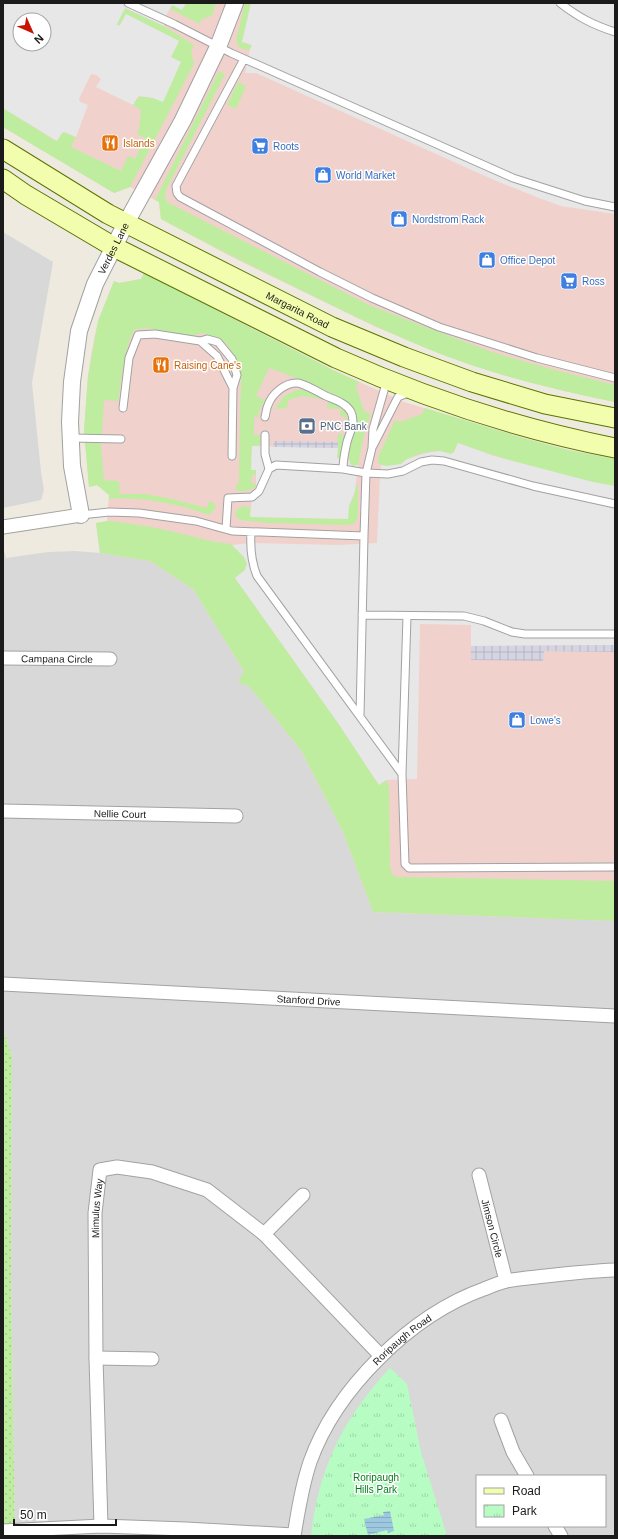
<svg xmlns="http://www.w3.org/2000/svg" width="618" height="1539" viewBox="0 0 618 1539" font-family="Arial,sans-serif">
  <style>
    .residential { fill: #d9d8d8; fill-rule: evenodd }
    .commercial { fill: #f1d1cc; fill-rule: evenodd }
    .grass { fill: url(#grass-dots) }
    .park { fill: url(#park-tufts) }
    .garden { fill: #beeda0 }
    .parking { fill: #e7e7e7; fill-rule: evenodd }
    .plaza { fill: url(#plaza-grid) }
    .water { fill: url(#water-rules) }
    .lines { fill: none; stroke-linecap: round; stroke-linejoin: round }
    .service-casing { stroke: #a2a2a2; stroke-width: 9 }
    .minor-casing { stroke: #a2a2a2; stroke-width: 15 }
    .tertiary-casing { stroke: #a2a2a2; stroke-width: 18 }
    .secondary-casing { stroke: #5c7400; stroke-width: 21 }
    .service { stroke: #fff; stroke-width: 7 }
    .minor { stroke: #fff; stroke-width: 13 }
    .tertiary { stroke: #fff; stroke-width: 16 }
    .secondary { stroke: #f2fead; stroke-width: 19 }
    .labels { text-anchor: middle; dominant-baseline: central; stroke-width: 3; stroke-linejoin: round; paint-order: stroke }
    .food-label { font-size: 10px; fill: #c56008; stroke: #fff; text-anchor: start }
    .shop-label { font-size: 10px; fill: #366cbe; stroke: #fff; text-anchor: start }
    .street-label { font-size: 10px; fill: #1b1b1b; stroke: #fff }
    .service-label { font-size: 10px; fill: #4e5e75; stroke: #fff; text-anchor: start }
    .park-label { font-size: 10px; fill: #037e1a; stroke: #fff }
  </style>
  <defs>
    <pattern id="grass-dots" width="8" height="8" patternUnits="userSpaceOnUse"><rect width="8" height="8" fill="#beeda0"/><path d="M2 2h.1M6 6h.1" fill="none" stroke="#a3cb89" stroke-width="1.8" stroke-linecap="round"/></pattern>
    <pattern id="park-tufts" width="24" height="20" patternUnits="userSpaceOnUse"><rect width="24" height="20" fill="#b7fdc3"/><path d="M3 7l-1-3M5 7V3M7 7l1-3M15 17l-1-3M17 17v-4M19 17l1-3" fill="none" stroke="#9dd8a7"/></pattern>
    <pattern id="plaza-grid" width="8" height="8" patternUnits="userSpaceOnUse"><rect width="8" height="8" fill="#d5d4e3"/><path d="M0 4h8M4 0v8" fill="none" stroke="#b6b5c2"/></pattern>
    <pattern id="water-rules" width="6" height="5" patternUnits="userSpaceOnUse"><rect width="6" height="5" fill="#9cc9df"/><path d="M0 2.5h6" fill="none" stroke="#86acbf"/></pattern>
  </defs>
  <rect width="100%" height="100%" fill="#eeeadf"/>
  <path class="residential" d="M3,232L53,262L32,383L41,472L44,490L41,500L3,508Z
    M3,547L6,558L48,552L75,551L100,553L150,561L193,589L244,671L249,686L301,750L343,832L373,912L615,921V1536H15L11,1277L12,1057L3,1029ZM477,1476H605V1526H477Z"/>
  <path class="commercial" d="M3,3H615V402L564,391L503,375L444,355L376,327L230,256L161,219L159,202L130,187L114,193L3,127ZM20,20H44V44H20Z
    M144,273L335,371L404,402L523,438L568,450L615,459V921L373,912L343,832L301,750L249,686L238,683L244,671L193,589L150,561L100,553L96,523L107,521L109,495L97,485L89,487L84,431L88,376L92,350L98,321L114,281L119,283L141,279Z"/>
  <path class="grass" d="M3,1029L12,1057L11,1277L15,1536H3Z"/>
  <path class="park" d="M390,1368L407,1384L421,1452L447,1536H311C319,1467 343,1419 390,1368Z"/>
  <path class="garden" d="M186,3H216L212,16L201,19L200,24L170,9L172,5L182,9Z
    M245,3H251L242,42L252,46L250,49L245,50L239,47L236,40Z
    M124,8L164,26L194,45L191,51L194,64L130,187L114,193L3,127V108L56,141L62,133L64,132L76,137L71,147L121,171L128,156L135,159L145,138L137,134L139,129L141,110L133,105C139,94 142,97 153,98L172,58L171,57L179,41L126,14L120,25L118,26L117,24Z
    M219,71L225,74L167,188L165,196L167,202L369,305L423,326L495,353L551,369L615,385V402C557,390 498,376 443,355C398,337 355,317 313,296C262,271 211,246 161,219L159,202L155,200Z
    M238,82L246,86L236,109L227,105Z
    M144,273L335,371L359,382L356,387L364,411L371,414L364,435L358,465L353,466L350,464C346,448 357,434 356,419C356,415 354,410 352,407C343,395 286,374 269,368L256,396L265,400L259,411L258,417H254V435H260V446H252L251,470H256V475H252L251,483L256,484V487C249,490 243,493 236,490V485L239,483L240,407L241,388V373L236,358L226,343L203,333L190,336L146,328L134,330C123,351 122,378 118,401L104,400L101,447L104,481L113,480L119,482L120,485L119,494H145L168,498L207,508L209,501L214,503L216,508L210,514H206C174,503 142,497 109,499V495L97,485L89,487L84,431L88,376L98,321L114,281L119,283L141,279Z
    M297,390H308L342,406C355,424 343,439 340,458H337L338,434L345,435L347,423L345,417L340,416L341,409L327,408L328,400L303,396L288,400L287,408L275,409L284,396Z
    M425,408L523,438L568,450L615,459V486C562,477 509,461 458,443L454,452L451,454C447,453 442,451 439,451C431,451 423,453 416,455C405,460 390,474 378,462V457L395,420L400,422L422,414Z
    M356,484L358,486V517L354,524L344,525L268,523L240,520L235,515L237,509L244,506L251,508L250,517L347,519L349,506L354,496Z
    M108,521C143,524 176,532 211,541C217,543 226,542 232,545C239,548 245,557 247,564L245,570L235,578L338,723L379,785L386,780L389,787L390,866L392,874L396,877L615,881V921L373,912L343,832L301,750L249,686L238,683L244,671L193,589L150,561L100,553L96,523Z"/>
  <path class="parking" d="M3,3H186L182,10L172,5L164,19V26L125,8L117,24L118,26L120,25L126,14L179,41L171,57L181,62L163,102L153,98L139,96L137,98L133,105L96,87L101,79L96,75L91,74L79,99L80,102L88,105L76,137L64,132L62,133L57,141L6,110L3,108ZM20,20H44V44H20Z
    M251,3H615V214L561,206L539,198L494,180L256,73H245L250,49L252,46L250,44L242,42Z
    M458,443L494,456L593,482L615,486V645L471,646V625L420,624L417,779L386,780L379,785L338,723L235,578L245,570L247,564L244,557L232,545L250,543L338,545L377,543L380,474L381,465L387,466L401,464L407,459L426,453L439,451L451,454L454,452Z
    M252,446L338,448L337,458L349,460L350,464L353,466L358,465L355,491L349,506L348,519L250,517L252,497L256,487V470H251Z"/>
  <path class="plaza" d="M274,441L338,442V448L273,447Z
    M615,645V652L544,651L543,661L471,660V646Z"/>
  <path class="water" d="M390,1511L394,1531L388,1533L387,1530L368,1535L364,1519L384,1515L383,1512Z"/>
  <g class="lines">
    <defs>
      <path id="service" d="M128,3L174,24L231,53L513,178L585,201L615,207
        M560,3C578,17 593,25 615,32
        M244,59L176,186L177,193L180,197L320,272L372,298L439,327L537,358L615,378
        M200,341L207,339L218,342L232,359L237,375L233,388
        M123,408L129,358L138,335L155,334L200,341L217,356L233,388L232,456
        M265,417C266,414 266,409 268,405C272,394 285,382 298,383C307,385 318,392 326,396C335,400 346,403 351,412C356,423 350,431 347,442C345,451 343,459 343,469
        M265,435V454L269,469
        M71,438L121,439
        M373,446L398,397L410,392
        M81,515L109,512L139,513L196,521L232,531L364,536L366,473L372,448L373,429L387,380
        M226,529L228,498L252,497L259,491L269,469L276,465L343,469L366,473L388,474L403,471L421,462L432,460L444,461L533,486L615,504
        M251,532C250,548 251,561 257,576L402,774L405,864L409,868L615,867
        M362,615L464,616L484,621L512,632L525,634H615
        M360,716L364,536
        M402,774L407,616"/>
      <g id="minor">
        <path d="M3,527L81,515"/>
        <path id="s1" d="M3,658L110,659"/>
        <path id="s2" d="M3,811L236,816"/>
        <path id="s3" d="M3,984L615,1016"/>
        <path id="s4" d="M479,1175L506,1281"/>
        <path d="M264,1234L303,1195"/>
        <path d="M96,1358L152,1359"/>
        <path d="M501,1420L513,1452L527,1476"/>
        <path id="s5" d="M101,1526L96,1358L95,1213L100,1170L117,1167L152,1172L207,1190L264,1234L381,1356"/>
        <path d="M555,1526L561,1536"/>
        <path d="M3,1531L101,1526L186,1529L294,1535"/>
        <path id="s6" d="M294,1536C298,1511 302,1486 310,1462C336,1389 411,1315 484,1289C491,1286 499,1283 506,1281C516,1279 527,1278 537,1277C563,1274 588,1271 615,1270"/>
      </g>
      <g id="tertiary">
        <path id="s7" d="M81,515L72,466L70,422L72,382L79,331L95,284L126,223L183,120L218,47L235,3"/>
      </g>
      <g id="secondary">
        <path id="s8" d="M3,149L108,214L332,327L404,357L472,382L545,404L615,418"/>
        <path d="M3,179L26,195L114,247L336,358C425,398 519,429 615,448"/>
      </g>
    </defs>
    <use href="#service" class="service-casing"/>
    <use href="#minor" class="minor-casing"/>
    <use href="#tertiary" class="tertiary-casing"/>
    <use href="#secondary" class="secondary-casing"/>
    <use href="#service" class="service"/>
    <use href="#minor" class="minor"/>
    <use href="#tertiary" class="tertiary"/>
    <use href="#secondary" class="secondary"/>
  </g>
  <defs>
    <symbol id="restaurant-square" viewBox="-11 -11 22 22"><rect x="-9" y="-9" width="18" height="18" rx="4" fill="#e8710a" stroke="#fff"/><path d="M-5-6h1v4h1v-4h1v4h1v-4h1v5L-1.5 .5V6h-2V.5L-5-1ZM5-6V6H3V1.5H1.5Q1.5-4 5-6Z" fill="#fff"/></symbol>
    <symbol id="supermarket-square" viewBox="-11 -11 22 22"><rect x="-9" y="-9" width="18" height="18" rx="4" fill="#3f7fe0" stroke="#fff"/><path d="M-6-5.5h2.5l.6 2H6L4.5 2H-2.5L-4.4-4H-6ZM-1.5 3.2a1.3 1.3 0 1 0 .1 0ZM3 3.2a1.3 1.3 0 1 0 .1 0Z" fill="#fff"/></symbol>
    <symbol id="shop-square" viewBox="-11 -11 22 22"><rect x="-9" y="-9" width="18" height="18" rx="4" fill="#3f7fe0" stroke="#fff"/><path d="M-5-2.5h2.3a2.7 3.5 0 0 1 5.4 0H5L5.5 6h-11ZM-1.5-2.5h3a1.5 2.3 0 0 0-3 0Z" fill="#fff"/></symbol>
    <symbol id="bank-square" viewBox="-11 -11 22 22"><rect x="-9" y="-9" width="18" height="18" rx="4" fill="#5c6f8a" stroke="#fff"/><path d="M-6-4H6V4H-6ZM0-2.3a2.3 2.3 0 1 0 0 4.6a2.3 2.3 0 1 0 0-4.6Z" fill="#fff"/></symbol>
  </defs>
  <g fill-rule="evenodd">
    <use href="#restaurant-square" x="100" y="133" width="20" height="20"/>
    <use href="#supermarket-square" x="250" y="136" width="20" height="20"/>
    <use href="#shop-square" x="313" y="165" width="20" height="20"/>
    <use href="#shop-square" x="389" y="209" width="20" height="20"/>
    <use href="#shop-square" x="477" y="250" width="20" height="20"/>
    <use href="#supermarket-square" x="559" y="271" width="20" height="20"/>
    <use href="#restaurant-square" x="151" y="355" width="20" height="20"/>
    <use href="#bank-square" x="297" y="416" width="20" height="20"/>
    <use href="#shop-square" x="507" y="710" width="20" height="20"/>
  </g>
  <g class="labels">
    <g class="food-label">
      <text x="123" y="143">Islands</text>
      <text x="174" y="365">Raising Cane's</text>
    </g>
    <g class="shop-label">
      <text x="273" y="146">Roots</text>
      <text x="336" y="175">World Market</text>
      <text x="412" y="219">Nordstrom Rack</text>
      <text x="500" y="260">Office Depot</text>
      <text x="582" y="281">Ross</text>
      <text x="530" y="720">Lowe's</text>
    </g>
    <g class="street-label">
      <text stroke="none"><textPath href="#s7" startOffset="275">Verdes Lane</textPath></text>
      <text stroke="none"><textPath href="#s8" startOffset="336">Margarita Road</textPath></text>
      <text stroke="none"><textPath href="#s1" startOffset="54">Campana Circle</textPath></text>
      <text stroke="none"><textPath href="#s2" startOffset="117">Nellie Court</textPath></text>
      <text stroke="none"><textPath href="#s3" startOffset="306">Stanford Drive</textPath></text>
      <text stroke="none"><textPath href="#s5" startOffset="318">Mimulus Way</textPath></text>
      <text stroke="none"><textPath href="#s4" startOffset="55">Jimson Circle</textPath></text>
      <text stroke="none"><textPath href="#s6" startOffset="231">Roripaugh Road</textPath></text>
    </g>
    <g class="service-label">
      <text x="320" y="426">PNC Bank</text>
    </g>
    <g class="park-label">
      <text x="376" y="1477">Roripaugh<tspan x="376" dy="12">Hills Park</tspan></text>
    </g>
  </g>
  <rect width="618" height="1539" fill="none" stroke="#1b1b1b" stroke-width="8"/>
  <rect x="476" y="1475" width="130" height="52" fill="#ffffff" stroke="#a4a4a4"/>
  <rect x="484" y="1488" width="20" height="6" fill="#f2fead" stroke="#a4a4a4"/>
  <text x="512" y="1495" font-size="12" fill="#1b1b1b">Road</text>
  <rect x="484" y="1505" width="20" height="12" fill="url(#park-tufts)" stroke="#a4a4a4"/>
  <text x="512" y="1515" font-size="12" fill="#1b1b1b">Park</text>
  <g transform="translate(32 32) rotate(135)"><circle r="19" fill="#ffffff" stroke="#a4a4a4"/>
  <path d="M0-3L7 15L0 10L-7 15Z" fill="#c61400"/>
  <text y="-6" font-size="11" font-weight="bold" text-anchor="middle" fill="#1b1b1b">N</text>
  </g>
  <path d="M14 1519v6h102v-6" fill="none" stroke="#1b1b1b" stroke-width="2"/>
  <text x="20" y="1519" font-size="12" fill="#1b1b1b" stroke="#ffffff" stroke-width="3" paint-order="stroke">50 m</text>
</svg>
